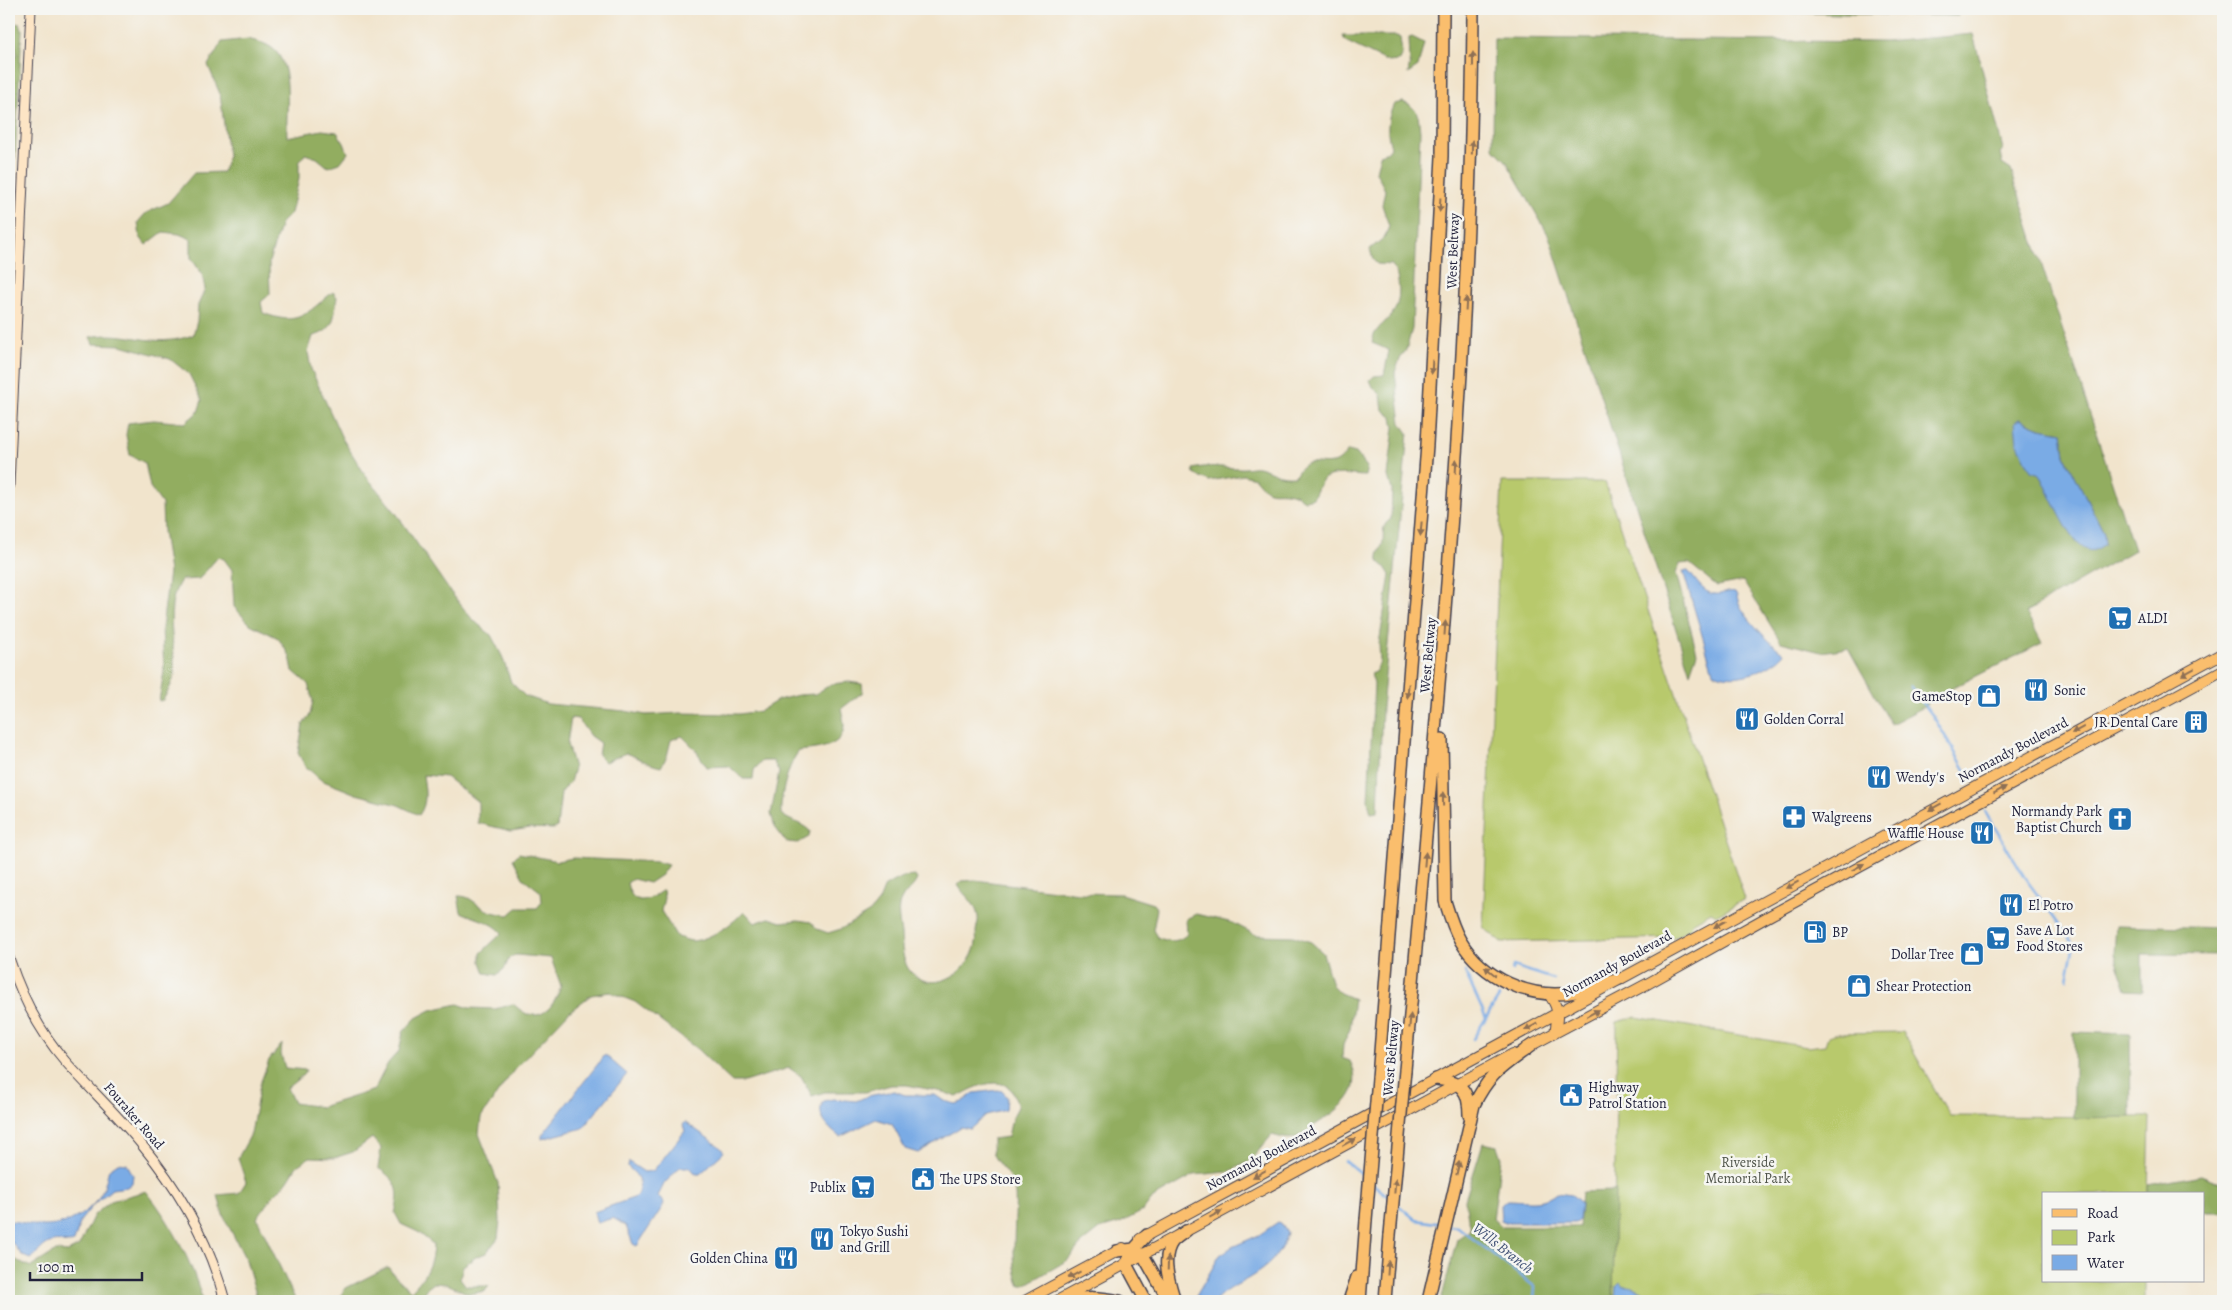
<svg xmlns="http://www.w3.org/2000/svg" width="2232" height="1310" viewBox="0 0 2232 1310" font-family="Alegreya,serif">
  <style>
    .green { fill: #b8c96c; stroke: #6d7654 }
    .forest { fill: #92ad60; stroke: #5a684e; fill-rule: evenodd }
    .water { fill: #7aabe5; stroke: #4e6690 }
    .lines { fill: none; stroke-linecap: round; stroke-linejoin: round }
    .stream { stroke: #7aabe5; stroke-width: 2.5 }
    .secondary-casing { stroke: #413f51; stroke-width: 11 }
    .primary-casing { stroke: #413f51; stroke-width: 12 }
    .motorway-casing { stroke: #413f51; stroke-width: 14 }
    .secondary { stroke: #fde5c5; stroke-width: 9 }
    .primary { stroke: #fabe6d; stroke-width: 10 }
    .motorway { stroke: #fabe6d; stroke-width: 11 }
    .motorway-bridge-casing { stroke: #413f51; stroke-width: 14; stroke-linecap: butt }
    .motorway-bridge { stroke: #fabe6d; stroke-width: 11 }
    .oneway { fill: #8e7054 }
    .labels { text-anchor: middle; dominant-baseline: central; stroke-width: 5; stroke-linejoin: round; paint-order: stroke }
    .street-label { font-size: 14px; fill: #22223b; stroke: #f6f6f2 }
    .poi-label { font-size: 14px; fill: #22223b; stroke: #f6f6f2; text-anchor: start }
    .park-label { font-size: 14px; fill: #4f544a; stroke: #f6f6f2 }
    .water-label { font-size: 15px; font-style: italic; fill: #415276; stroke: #f6f6f2 }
  </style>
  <rect width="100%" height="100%" fill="#f6f6f2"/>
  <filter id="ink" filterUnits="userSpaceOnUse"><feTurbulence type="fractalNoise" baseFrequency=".02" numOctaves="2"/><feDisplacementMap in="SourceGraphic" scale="10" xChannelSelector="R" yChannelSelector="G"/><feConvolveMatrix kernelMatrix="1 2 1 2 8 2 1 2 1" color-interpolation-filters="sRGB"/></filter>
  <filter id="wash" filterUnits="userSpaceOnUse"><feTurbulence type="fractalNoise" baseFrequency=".0096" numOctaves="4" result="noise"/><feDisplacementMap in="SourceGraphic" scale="20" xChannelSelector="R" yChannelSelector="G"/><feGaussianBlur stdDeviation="1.12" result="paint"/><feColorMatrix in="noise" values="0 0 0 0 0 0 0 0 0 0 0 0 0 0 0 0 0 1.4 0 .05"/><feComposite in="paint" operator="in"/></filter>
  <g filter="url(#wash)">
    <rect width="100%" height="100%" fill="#f1e4cc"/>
    <path class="green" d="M1502,482H1605L1745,899L1716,915L1711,912L1692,923L1691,928L1674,938L1501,942L1483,927Z
      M1636,1017L1807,1047L1825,1045L1828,1036L1838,1033L1902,1032L1950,1116L2150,1117L2148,1194H2043V1281H2145V1301H1613L1617,1022Z"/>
    <path class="forest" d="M1575,9H1957L1958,16Z
      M9,22L20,24L22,29L15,158L12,160L10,156L9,140V65L17,55L13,30L9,27Z
      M1973,34L2003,149L2000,153L2002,164L2011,170L2134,550L2026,612L2042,643L1929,700L1924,707L1891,724L1848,648L1821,652L1781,642L1743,581L1717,586L1689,563L1680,564L1676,573L1697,653L1690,673L1549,236L1506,161L1493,148L1494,38L1885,42ZM2019,419L2040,428L2062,432L2065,456L2104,533L2105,545L2076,542L2040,474Z
      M1343,36H1397L1400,38L1402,53L1399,61L1388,62L1345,41Z
      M1412,37L1424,43L1418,67L1408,74L1410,62L1409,38Z
      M248,39C254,41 262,42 267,45C296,58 285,111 287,137L322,130L337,132L344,143L348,153L340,163L328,167L317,158L305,154L299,163V179L291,213L281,223L269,262L270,294L261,302L263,313C299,327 305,314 333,292L337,297C334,317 335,331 313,336L308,352L311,369L342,438L366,476L396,513L449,590L472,619L491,635L502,656L511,682L525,696L548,704L625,711L646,715L680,713L739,714L760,711L778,700L798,695L815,694L832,684L849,682L862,684L863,692L841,709C842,713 844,720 844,725C844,748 816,749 799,751C788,764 780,797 781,814C790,822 801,822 810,831L809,837L798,843L786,842L775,827L771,814L779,772L773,761H762L754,770L753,779H743L729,766L707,767L695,749L682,736L671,740L667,756L661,767C649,765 638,757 626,753L605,762L598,755L600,743L590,736L578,719L571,718L567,744L574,768L570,782L561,793L557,827L554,829L530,828L511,831L478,823V802L446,777L423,775C425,789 428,803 419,815L398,805L356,794L321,780L305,766L298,753L303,724L310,715L313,701L308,684L293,671L290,656L278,638L250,624L234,607L232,570L224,559L218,557L199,579L181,580C163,607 176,645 174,675C173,683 167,693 163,700L159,701L164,671L162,628L169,572L163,531L162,504L150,487L145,463L130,455L126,435L128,423L154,420L185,423L198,412L202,400L189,374L170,359L121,345L93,344L90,337C128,329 152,350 193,335L197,321L198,305L205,289L202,274L191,258V239L179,234L163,232L146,245L140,237L138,222L146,213L168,203L194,173L223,172L228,156L220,94L208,65L222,42Z
      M1403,102L1410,105L1418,113L1420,132L1412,329L1406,350L1400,359L1395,372L1401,423L1408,433L1382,708L1378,812L1371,813L1368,801L1374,684L1371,674L1376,672L1380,661L1379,644L1390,575L1385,567L1378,561C1377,552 1382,549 1383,541C1384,531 1381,526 1391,519L1392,490L1388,476L1394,427L1392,417L1383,410L1381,395L1373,387L1370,380L1374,376L1384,375L1389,350L1372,343C1373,329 1385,324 1392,314C1402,303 1400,276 1392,265L1377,264L1373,260L1370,249L1385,237L1389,226L1382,205L1385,190L1376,172L1380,155L1388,151L1391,147C1386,132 1387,118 1394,104Z
      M1348,451L1356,453L1367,467L1365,476C1352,476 1327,469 1320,484C1317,488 1316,494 1313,498L1305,500C1302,499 1298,495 1294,494C1274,487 1271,500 1255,478L1243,475L1209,481L1194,474L1193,469C1210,464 1223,468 1239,468C1247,469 1254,465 1262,468C1277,473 1279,477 1295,476C1307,455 1315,466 1333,463C1339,462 1344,456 1348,451Z
      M519,853L557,861L573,858L658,862L668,865L661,875L649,883L633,879L627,883C632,908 648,901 663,890L664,898L661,911L677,937C682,938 688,941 693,941C711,939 733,924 744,911L755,923L769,918L781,922L798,920L811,922L817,929L828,933L841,929L870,912L879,901L885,886L903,877L915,876L917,879C914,888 905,892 901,900C896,909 900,925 901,934C902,946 902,961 910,971C934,997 971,971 976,943C977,940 976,936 976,932C976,927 979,922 978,917C975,900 965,898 958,885L962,881L975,880L1079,893L1121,894L1153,904L1157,909L1153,930L1157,937C1168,942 1178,943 1187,934L1186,919L1196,914L1233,923L1256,935L1293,936L1311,942L1323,953L1332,985L1340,993L1354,999L1350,1029L1343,1045L1342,1058L1350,1061C1366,1092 1339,1110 1315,1125C1309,1129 1302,1135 1295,1138C1287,1140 1280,1137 1272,1135L1250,1161L1228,1172L1194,1175L1153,1198L1143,1211L1120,1223L1100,1229L1080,1245L1068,1260L1025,1285H1020C1009,1266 1017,1218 1015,1194C1014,1176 1001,1170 993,1155C992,1151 992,1144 992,1139L1008,1137L1012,1118L1018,1107C1016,1103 1015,1095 1013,1092C1000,1073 971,1089 957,1097L943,1092L907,1085H891L866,1092H825L812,1096L801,1076L789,1068L744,1082H732L697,1049L635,1002L610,992L591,995L569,1012L514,1070L481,1117L479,1134L498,1183L500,1221L498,1238L486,1253L476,1257L463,1266L460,1278L466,1286H489L485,1291L469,1294L447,1284L434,1283L425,1290L423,1301H372L370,1299L365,1301H336L346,1288L388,1267L394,1275L411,1291C425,1277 433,1263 433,1244L418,1232L401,1224L395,1213C401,1190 398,1181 378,1168L381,1148L372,1138L353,1152L334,1158L310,1157L297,1166L287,1182L271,1198L257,1218L296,1301H258L246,1260L223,1215L218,1195L239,1193L246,1182L238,1158L251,1134L260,1084L269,1060L282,1044L281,1054L285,1068L306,1070L303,1075L287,1088L294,1103L321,1107L374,1090L388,1063L399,1051L403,1032L416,1018L431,1010L458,1004L469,1008L495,1009L513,1004C517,1007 522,1012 527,1014C547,1020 556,1000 561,986L551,958L516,955L509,958L505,968L497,975L485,973L481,962V953L502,933C493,921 475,919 461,912L458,896C469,896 471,900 480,906C488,912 499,914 509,915L517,908H537L542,902L541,892L523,878L513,859Z
      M2116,925L2223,928V955L2142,954V991L2126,990L2114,954Z
      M2074,1032L2130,1034L2131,1117L2074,1118Z
      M1483,1143L1497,1146L1501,1158L1493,1219L1502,1227H1579L1582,1192L1615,1191L1613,1301H1441L1457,1239L1470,1230L1465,1200Z
      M2201,1175L2223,1184V1212H2203V1194H2148V1185Z
      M146,1191C172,1223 192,1262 203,1301H9V1251L16,1260L31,1267L56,1251L68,1252L79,1246L94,1215L111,1201Z"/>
    <path class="water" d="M2019,419L2040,428L2062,432L2065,456L2104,533L2105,544C2099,548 2094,552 2087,550C2070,544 2049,491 2040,474L2031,471L2017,442L2015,422Z
      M1683,571H1688C1695,578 1703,594 1715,594C1722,595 1728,590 1735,592C1738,596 1737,599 1739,603C1743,615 1772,646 1783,652L1784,654C1768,671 1733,684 1713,672Z
      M605,1055L627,1074L583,1128L542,1139V1135Z
      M998,1090L1002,1091L1007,1097L1006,1110L986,1115L970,1129L961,1127L918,1153L905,1149L892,1124L876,1119L840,1137C829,1129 814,1115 824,1101L833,1099L856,1101L868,1096L894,1091L905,1095H935L944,1101L956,1104L962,1102L974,1093Z
      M685,1122L719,1146L724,1152L700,1174H696L690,1167H680L664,1184L658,1196L664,1204L663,1206L637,1246L633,1244L626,1226L613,1218L597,1223L594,1212L636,1197C643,1184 639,1176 628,1167L629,1162L644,1172L653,1171L685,1131L683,1125Z
      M118,1163L127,1164L133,1175L132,1183L127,1187L112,1189L94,1204L81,1220L74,1242C67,1245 60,1240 53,1242C42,1244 39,1254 30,1259L23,1256L9,1239V1221C21,1221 32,1226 44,1226C68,1226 94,1211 104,1188C106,1182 107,1175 109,1169Z
      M1556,1193L1572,1195L1581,1203L1579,1220L1575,1223H1508L1501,1220L1500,1205L1507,1200C1523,1200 1543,1205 1556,1193Z
      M1278,1222L1281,1223L1287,1233C1278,1266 1252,1276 1226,1291C1221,1294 1218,1298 1214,1301H1196L1195,1298L1220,1255L1232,1247L1259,1235Z
      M1620,1282L1623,1286C1632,1285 1642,1290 1649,1296L1650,1301H1615L1616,1286Z"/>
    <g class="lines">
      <path class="stream" d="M1910,686L1933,716L1969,776
        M1985,811L2025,878L2074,944L2067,979
        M1512,970L1513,966L1554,979
        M1465,972L1486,1018
        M1473,1039L1499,997
        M1345,1161L1365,1177
        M1373,1184L1390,1198
        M1396,1203L1416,1220L1442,1224
        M1449,1226L1458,1227L1535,1287L1534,1301"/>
    </g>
  </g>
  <g filter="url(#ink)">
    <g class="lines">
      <defs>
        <path id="secondary" d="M9,485L31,9
          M9,958C21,995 40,1032 65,1061C90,1089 118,1115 142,1145C180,1191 210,1243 225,1301"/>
        <path id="primary" d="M1548,993C1560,1009 1558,1014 1555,1033
          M1526,1048L1647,984L1769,916L2223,670
          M1140,1239L2223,653
          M1025,1301L1123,1248
          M1057,1301L1513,1054"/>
        <path id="motorway" d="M1442,739L1445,901C1449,914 1453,928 1460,940C1482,978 1531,1001 1575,992C1590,989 1604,983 1619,979
          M1405,1070C1437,717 1471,364 1473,9
          M1378,1078L1427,445L1442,156L1443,9
          M1436,1079C1461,1082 1469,1089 1469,1115
          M1117,1251L1134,1249L1143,1255L1169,1301
          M1067,1301C1086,1296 1101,1297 1120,1301
          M1146,1301L1126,1264L1134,1249L1147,1235
          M1175,1301C1170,1284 1160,1258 1173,1241C1177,1237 1182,1234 1186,1231
          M1349,1301L1357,1277
          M1360,1301L1366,1220
          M1385,1301L1390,1235
          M1428,1301L1474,1105C1489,1073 1504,1066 1532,1045"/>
      </defs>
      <use href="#secondary" class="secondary-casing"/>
      <use href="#primary" class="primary-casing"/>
      <use href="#motorway" class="motorway-casing"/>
      <use href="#secondary" class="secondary"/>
      <use href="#primary" class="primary"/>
      <use href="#motorway" class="motorway"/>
      <defs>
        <path id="motorway-bridge" d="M1366,1220L1378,1078
          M1390,1235L1405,1070"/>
      </defs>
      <use href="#motorway-bridge" class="motorway-bridge-casing"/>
      <use href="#motorway-bridge" class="motorway-bridge"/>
    </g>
    <defs><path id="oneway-solid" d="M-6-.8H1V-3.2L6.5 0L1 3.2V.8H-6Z" transform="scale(1.25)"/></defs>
    <g class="oneway">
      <use href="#oneway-solid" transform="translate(1473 59) rotate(-90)"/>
      <use href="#oneway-solid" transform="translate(1472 147) rotate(-89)"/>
      <use href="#oneway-solid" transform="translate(1440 205) rotate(93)"/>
      <use href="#oneway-solid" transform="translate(1466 304) rotate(-87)"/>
      <use href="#oneway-solid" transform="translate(1432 367) rotate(93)"/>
      <use href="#oneway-solid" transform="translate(1456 466) rotate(-87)"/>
      <use href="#oneway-solid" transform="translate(1421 529) rotate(95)"/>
      <use href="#oneway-solid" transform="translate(1445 628) rotate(-86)"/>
      <use href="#oneway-solid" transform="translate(2188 672) rotate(152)"/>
      <use href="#oneway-solid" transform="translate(1408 691) rotate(95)"/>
      <use href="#oneway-solid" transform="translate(2078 730) rotate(152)"/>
      <use href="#oneway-solid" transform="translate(2000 790) rotate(-29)"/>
      <use href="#oneway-solid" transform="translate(1443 799) rotate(-91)"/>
      <use href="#oneway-solid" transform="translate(1935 807) rotate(151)"/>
      <use href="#oneway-solid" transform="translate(1425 859) rotate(-85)"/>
      <use href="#oneway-solid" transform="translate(1858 867) rotate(-29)"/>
      <use href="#oneway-solid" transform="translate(1792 885) rotate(152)"/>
      <use href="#oneway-solid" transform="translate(1720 924) rotate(151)"/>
      <use href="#oneway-solid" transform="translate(1490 971) rotate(-141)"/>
      <use href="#oneway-solid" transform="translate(1593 1013) rotate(-28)"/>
      <use href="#oneway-solid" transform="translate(1410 1021) rotate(-85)"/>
      <use href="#oneway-solid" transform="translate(1531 1027) rotate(151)"/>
      <use href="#oneway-solid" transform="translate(1349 1142) rotate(-29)"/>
      <use href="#oneway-solid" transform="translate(1458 1168) rotate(-77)"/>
      <use href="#oneway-solid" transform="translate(1259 1174) rotate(152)"/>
      <use href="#oneway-solid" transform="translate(1395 1186) rotate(-85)"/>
      <use href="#oneway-solid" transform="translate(1216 1214) rotate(-28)"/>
      <use href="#oneway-solid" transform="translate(1168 1263) rotate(-88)"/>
      <use href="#oneway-solid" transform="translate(1388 1268) rotate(-86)"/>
      <use href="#oneway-solid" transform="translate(1074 1275) rotate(151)"/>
    </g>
  </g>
  <defs>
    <symbol id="supermarket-square" viewBox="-11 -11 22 22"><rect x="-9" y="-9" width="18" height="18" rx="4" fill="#1f6fb2" stroke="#f6f6f2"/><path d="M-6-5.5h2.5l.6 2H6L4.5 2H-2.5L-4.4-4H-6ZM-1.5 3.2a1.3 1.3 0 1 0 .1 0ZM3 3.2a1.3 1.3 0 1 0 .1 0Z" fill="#fff"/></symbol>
    <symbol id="restaurant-square" viewBox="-11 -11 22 22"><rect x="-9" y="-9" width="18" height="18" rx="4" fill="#1f6fb2" stroke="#f6f6f2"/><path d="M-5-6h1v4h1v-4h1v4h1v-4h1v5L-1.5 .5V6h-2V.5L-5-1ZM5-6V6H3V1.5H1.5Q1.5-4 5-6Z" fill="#fff"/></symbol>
    <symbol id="shop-square" viewBox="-11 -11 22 22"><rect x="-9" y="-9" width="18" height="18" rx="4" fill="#1f6fb2" stroke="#f6f6f2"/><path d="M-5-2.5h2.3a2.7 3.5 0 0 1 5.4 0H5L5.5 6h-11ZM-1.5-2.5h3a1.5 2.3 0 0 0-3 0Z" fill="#fff"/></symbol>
    <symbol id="building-square" viewBox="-11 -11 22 22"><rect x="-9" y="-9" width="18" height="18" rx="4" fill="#1f6fb2" stroke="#f6f6f2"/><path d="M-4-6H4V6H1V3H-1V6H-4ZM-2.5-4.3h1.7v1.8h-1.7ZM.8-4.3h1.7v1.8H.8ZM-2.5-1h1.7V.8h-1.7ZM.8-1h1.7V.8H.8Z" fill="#fff"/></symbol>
    <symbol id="pharmacy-square" viewBox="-11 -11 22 22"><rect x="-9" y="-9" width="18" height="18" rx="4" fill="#1f6fb2" stroke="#f6f6f2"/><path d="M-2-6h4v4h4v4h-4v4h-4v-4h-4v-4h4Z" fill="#fff"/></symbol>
    <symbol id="church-square" viewBox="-11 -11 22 22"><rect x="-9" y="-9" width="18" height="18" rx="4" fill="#1f6fb2" stroke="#f6f6f2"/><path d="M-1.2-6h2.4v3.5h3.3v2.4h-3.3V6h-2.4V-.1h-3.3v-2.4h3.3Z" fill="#fff"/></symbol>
    <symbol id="fuel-square" viewBox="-11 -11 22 22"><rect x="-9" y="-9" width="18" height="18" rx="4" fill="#1f6fb2" stroke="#f6f6f2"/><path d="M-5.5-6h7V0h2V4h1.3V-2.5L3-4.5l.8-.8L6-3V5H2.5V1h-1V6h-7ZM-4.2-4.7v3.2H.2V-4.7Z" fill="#fff"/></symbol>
    <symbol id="civic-square" viewBox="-11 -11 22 22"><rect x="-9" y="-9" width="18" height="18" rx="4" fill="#1f6fb2" stroke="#f6f6f2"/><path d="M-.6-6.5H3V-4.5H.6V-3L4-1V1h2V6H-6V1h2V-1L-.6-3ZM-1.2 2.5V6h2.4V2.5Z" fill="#fff"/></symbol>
  </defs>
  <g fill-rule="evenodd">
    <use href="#supermarket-square" x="2106" y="604" width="28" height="28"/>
    <use href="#restaurant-square" x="2022" y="676" width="28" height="28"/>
    <use href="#shop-square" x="1975" y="682" width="28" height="28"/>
    <use href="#restaurant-square" x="1733" y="705" width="28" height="28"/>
    <use href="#building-square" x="2182" y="708" width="28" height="28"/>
    <use href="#restaurant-square" x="1865" y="763" width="28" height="28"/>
    <use href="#pharmacy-square" x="1780" y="803" width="28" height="28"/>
    <use href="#church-square" x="2106" y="805" width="28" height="28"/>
    <use href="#restaurant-square" x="1968" y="819" width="28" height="28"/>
    <use href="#restaurant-square" x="1997" y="891" width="28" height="28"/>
    <use href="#fuel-square" x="1801" y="918" width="28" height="28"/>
    <use href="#supermarket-square" x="1984" y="924" width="28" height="28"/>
    <use href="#shop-square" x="1958" y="940" width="28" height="28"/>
    <use href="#shop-square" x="1845" y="972" width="28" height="28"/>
    <use href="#civic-square" x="1557" y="1081" width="28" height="28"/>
    <use href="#civic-square" x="909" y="1165" width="28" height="28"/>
    <use href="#supermarket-square" x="849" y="1173" width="28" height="28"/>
    <use href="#restaurant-square" x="808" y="1225" width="28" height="28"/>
    <use href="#restaurant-square" x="772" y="1244" width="28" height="28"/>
  </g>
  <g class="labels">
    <g class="street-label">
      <text transform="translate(1453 251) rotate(-88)">West Beltway</text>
      <text transform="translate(1428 655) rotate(-85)">West Beltway</text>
      <text transform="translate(2013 750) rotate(-28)">Normandy Boulevard</text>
      <text transform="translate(1617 964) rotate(-29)">Normandy Boulevard</text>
      <text transform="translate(1391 1058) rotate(-85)">West Beltway</text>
      <text transform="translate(134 1116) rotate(49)">Fouraker Road</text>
      <text transform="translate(1261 1158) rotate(-28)">Normandy Boulevard</text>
    </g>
    <g class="poi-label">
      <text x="2138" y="618">ALDI</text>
      <text x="2054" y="690">Sonic</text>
      <text x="1972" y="696" text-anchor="end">GameStop</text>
      <text x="1764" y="719">Golden Corral</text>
      <text x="2178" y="722" text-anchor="end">JR Dental Care</text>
      <text x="1896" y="777">Wendy's</text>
      <text x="2102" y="811" text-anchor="end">Normandy Park<tspan x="2102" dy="16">Baptist Church</tspan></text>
      <text x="1812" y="817">Walgreens</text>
      <text x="1964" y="833" text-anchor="end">Waffle House</text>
      <text x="2028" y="905">El Potro</text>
      <text x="2016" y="930">Save A Lot<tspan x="2016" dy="16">Food Stores</tspan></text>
      <text x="1832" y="932">BP</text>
      <text x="1954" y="954" text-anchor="end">Dollar Tree</text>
      <text x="1876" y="986">Shear Protection</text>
      <text x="1588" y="1087">Highway<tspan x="1588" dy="16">Patrol Station</tspan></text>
      <text x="940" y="1179">The UPS Store</text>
      <text x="846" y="1187" text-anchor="end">Publix</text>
      <text x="840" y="1231">Tokyo Sushi<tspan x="840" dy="16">and Grill</tspan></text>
      <text x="768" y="1258" text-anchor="end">Golden China</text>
    </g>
    <g class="park-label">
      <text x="1748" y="1162">Riverside<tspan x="1748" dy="16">Memorial Park</tspan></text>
    </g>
    <g class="water-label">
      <text transform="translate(1503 1248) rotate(38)">Wills Branch</text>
    </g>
  </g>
  <rect width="2232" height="1310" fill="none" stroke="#f6f6f2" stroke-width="30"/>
  <rect x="2042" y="1192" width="162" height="90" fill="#f6f6f2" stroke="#a1a1a9"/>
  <rect x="2052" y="1209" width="25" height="8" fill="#fabe6d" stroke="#a1a1a9"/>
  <text x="2087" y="1218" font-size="15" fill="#22223b">Road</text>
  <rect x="2052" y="1230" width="25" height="15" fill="#b8c96c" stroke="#a1a1a9"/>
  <text x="2087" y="1242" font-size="15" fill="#22223b">Park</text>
  <rect x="2052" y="1255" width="25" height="15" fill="#7aabe5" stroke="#a1a1a9"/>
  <text x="2087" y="1268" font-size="15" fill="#22223b">Water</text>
  <path d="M30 1272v8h112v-8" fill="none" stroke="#22223b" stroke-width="2.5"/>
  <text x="38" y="1272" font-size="15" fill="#22223b" stroke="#f6f6f2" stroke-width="4" paint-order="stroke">100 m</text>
</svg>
